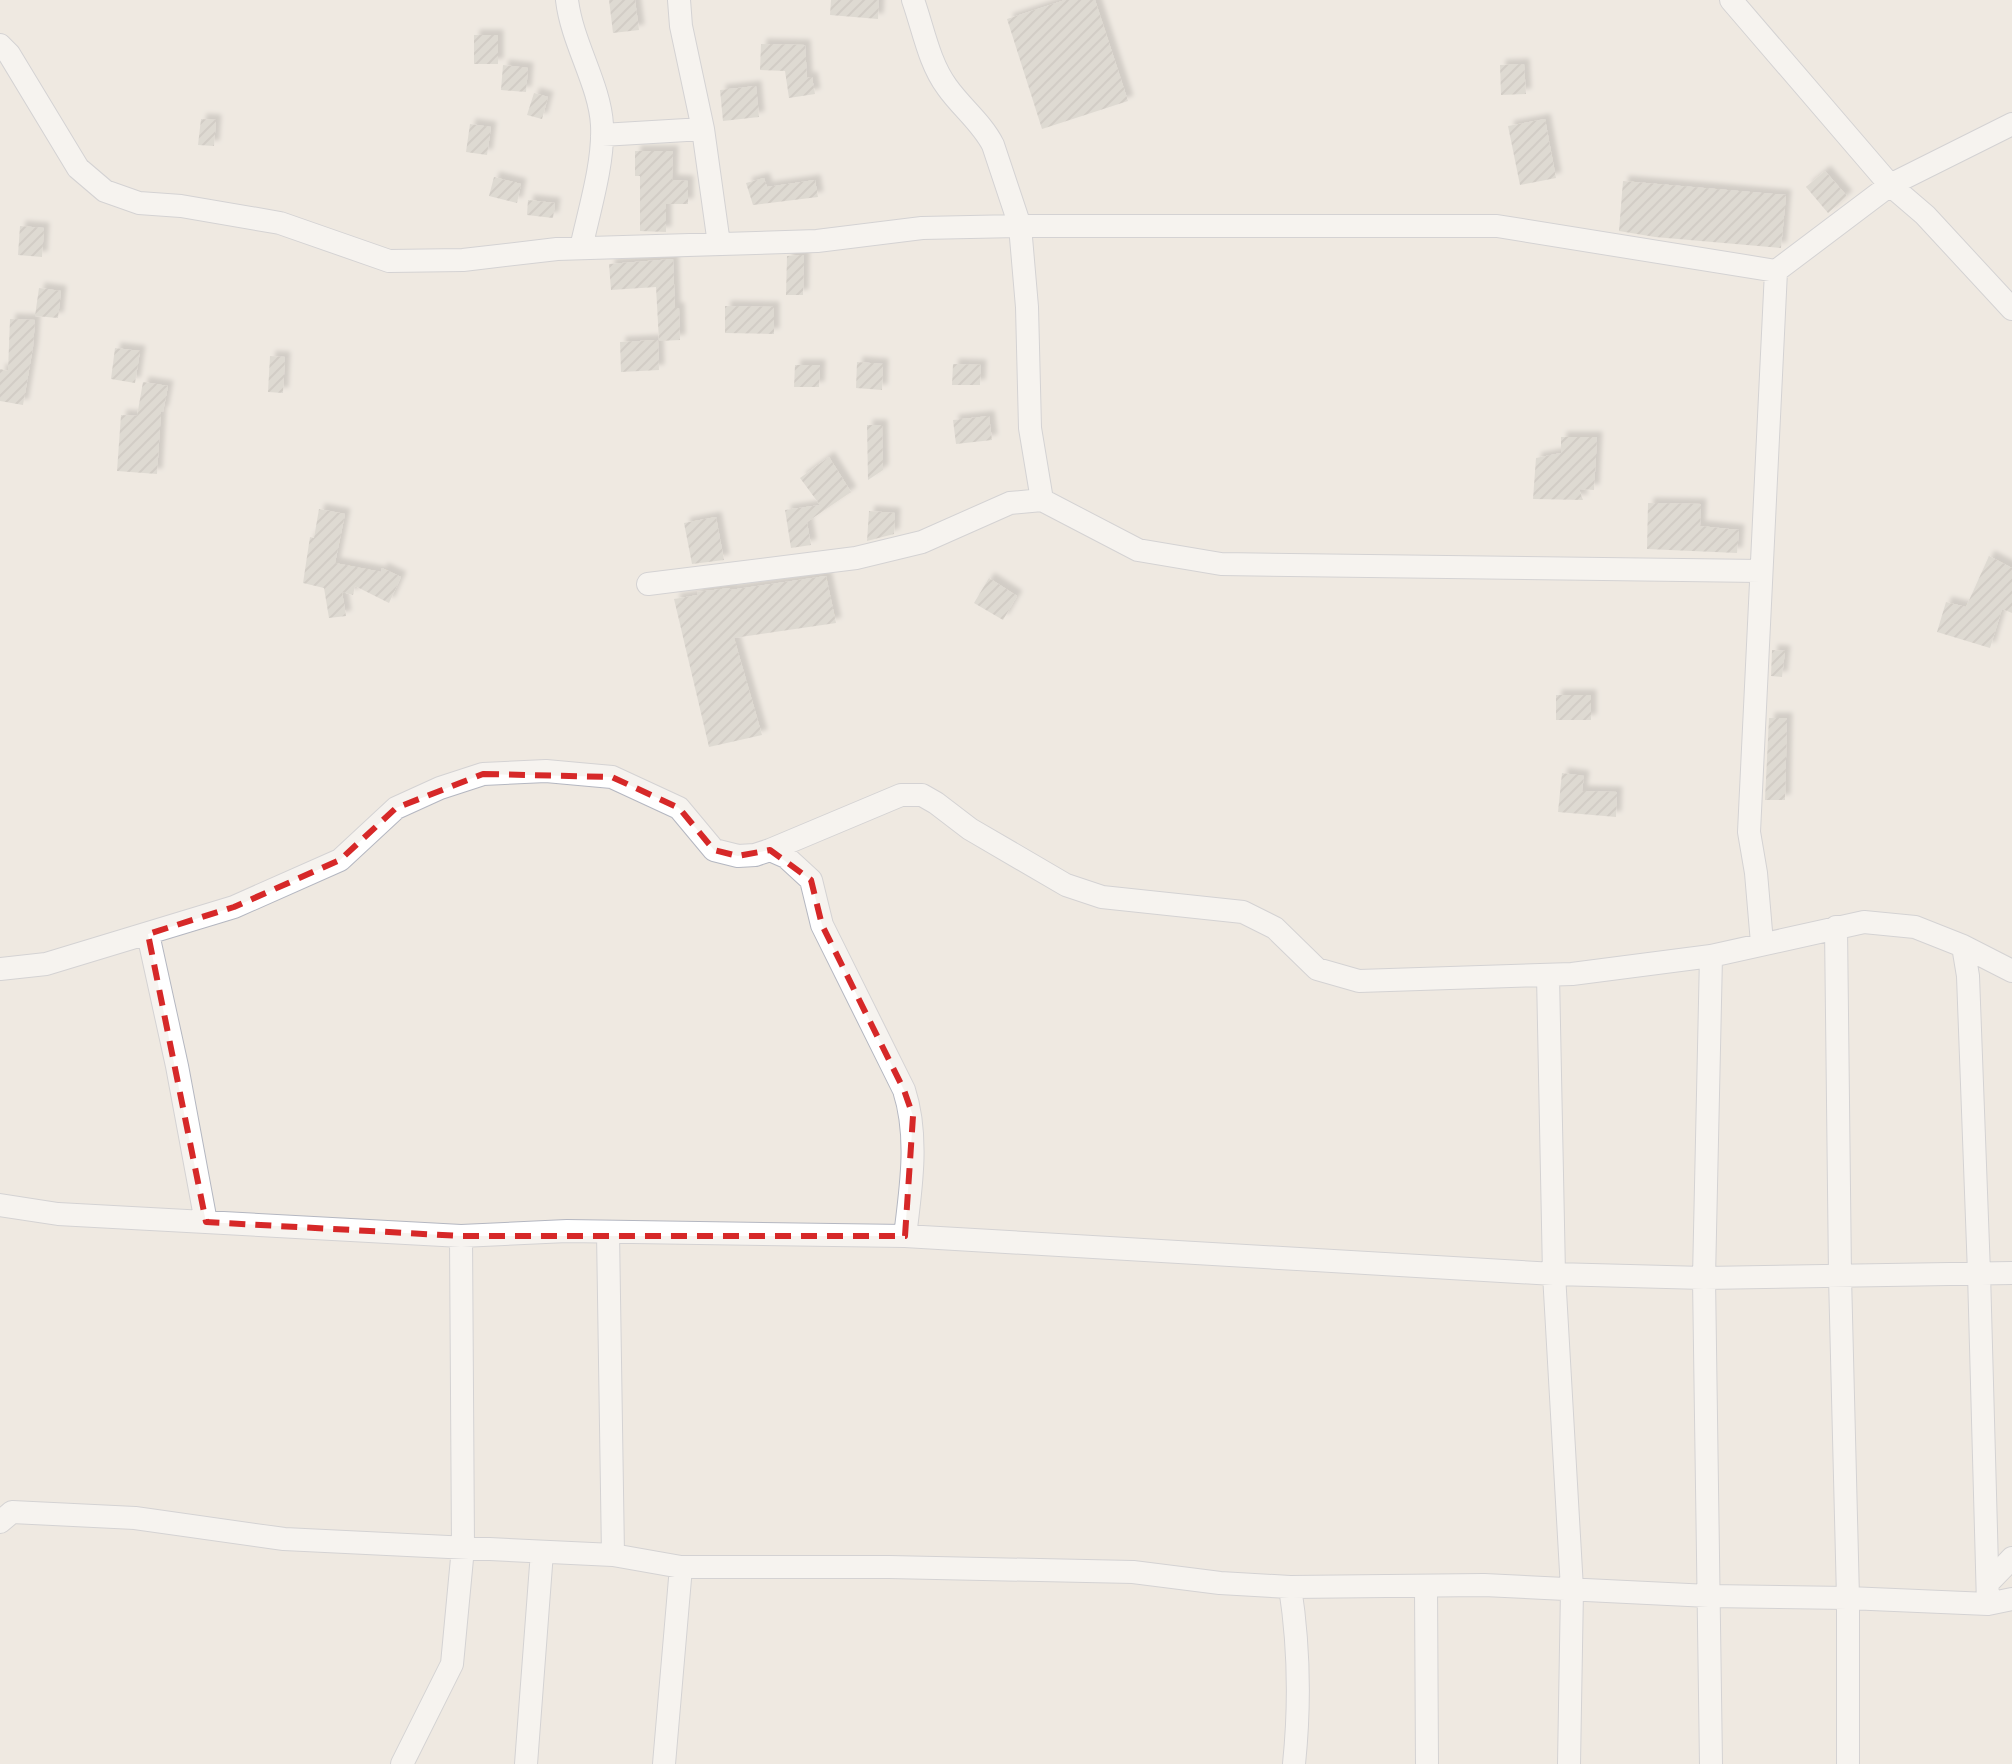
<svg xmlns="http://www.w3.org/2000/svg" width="2012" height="1764" viewBox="0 0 2012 1764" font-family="Raleway,sans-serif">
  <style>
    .building { fill: url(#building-hatch); filter: url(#shadow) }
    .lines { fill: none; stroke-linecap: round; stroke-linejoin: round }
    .minor-casing { stroke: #b4b7c1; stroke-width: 24 }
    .minor { stroke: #fff; stroke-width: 22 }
    .marked { fill: none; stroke: #d62828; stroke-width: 6; stroke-dasharray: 16 10; stroke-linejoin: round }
  </style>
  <defs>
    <pattern id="building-hatch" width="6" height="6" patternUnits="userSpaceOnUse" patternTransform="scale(2)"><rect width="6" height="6" fill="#cbc7bf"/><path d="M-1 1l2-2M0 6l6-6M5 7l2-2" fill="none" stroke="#afaba4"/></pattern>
    <filter id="shadow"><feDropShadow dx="5.5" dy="-5.5" stdDeviation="2" flood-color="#0004"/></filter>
  </defs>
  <rect width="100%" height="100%" fill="#efe9e1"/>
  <path class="building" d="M609,0H635L639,30L613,33Z
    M831,0H879L878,19L830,15Z
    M1065,0H1095L1128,101L1042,129L1007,19Z
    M474,35H498V64H474Z
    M761,44L805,45L807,78L812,77L815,94L789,98L785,71L760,70Z
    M1524,64L1526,94L1501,95L1500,65Z
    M503,65L528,68L526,92L501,90Z
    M756,86L759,117L723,121L720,90Z
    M534,93L548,97L542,119L527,115Z
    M201,119L216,120L214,146L198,145Z
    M1545,119L1556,178L1520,185L1508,126Z
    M470,124L491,127L487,155L466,152Z
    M635,151H673L672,180L688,181V204H666V232L640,231V176H635Z
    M1825,171L1847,196L1828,213L1806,187Z
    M494,177L521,184L517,203L489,196Z
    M764,178L767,187L815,180L818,197L753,205L746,183Z
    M1623,181L1786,195L1781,248L1655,237L1619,231Z
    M528,200L555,203L553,218L527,215Z
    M20,226L44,228L42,257L18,255Z
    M804,255L803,295H786L787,256Z
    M673,259L675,308H679L680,340L659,341L656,287L611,290L609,264Z
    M39,288L61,291L58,318L35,316Z
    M725,306L774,307V334L725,333Z
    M10,319L35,320L33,347L23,405L0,401V369L8,371Z
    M658,340L659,370L621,372L620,342Z
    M115,348L140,351L135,383L111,379Z
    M270,356L285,357L283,393L268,392Z
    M857,362L883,364L882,390L856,388Z
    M953,364L981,365L980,385H952Z
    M795,365H820L819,387H794Z
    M143,382L168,386L163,412L161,411L157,474L117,471L121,415L137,416Z
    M989,416L992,440L956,444L953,420Z
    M867,425H882L883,470L868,480Z
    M1561,437H1597L1594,490L1579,489L1583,500L1533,499L1536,458L1561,453Z
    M829,457L851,492L807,522L811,545L791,548L785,510L820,505L800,478Z
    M1648,503L1701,504L1700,526L1739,530L1737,553L1647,549Z
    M319,509L345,514L335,563L381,572L382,568L401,577L389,603L355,586L353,595L342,592L346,616L329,618L324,588L303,583L310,537L314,538Z
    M869,511L895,513L894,534L867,541Z
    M716,517L724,560L692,564L684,523Z
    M1989,556L2012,568V613L2002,609L1990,648L1937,632L1946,602L1966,607Z
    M826,576L836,623L734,638L762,735L709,747L674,599L698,595L697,592L730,588V590Z
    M989,578L1017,596L1003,620L974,603Z
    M1772,650L1785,651L1782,677L1771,676Z
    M1556,695H1591V720H1556Z
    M1769,718H1787L1785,800H1765Z
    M1562,773L1584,776L1582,791L1617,792L1616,817L1558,812Z"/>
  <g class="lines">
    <defs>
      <path id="minor" d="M567,0C572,43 600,85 602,125C604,163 589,211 581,248
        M679,0L681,26L703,129L719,244
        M1731,0L1890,185L1925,215L2012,309
        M0,45L9,54L78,168L105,191L139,203L181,206L280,223L389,261L463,260L557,249L817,241L922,228L1020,226H1497L1776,271
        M602,135L703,129
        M1042,500L1138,550L1221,564L1761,571
        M648,584L856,558L922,542L1010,503L1042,500L1030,428L1027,307L1020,226L993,145C982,123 961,107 947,87C929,63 923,28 913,0
        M770,850L786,857L811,880L822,925L904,1090C919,1136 911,1188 905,1236
        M1836,927L1840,1276L1848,1598V1764
        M148,934L177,1066L206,1222
        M1762,943L1756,873L1749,832L1776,271L1890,185L2012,124
        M1963,946L1968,976L1979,1273L1988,1604L2012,1599
        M1711,956L1704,1278L1711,1764
        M0,969L46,964L234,907L340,860L396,808L440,788L483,774L546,771L612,777L679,808L714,850L738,856L755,855L770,850L901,795H922L936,803L970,829L1066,885L1102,897L1243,912L1275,928L1317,969L1359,981L1572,974L1711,956L1864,922L1915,927L1963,946L2012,971
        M1548,975L1554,1274L1572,1589L1569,1764
        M0,1205L58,1214L461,1236L567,1231L905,1236L1554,1274L1704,1278L2012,1273
        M608,1232L613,1555
        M0,1522L12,1512L135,1518L284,1539L613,1555L681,1567H889L1133,1572L1220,1583L1290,1587L1484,1585L1709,1596L1848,1598L1988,1604
        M1988,1583L2012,1558
        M1426,1586L1427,1764
        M1290,1587C1299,1645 1300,1706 1294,1764
        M402,1764L452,1664L463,1548L461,1236
        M526,1764L542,1552
        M664,1764L681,1567"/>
    </defs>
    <use href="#minor" class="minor-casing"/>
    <use href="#minor" class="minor"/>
  </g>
  <path d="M0 0H2012V1764H0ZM483,774L612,777L679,808L714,850L738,856L770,850L811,880L822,925L904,1090L913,1116L905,1236H461L206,1222L148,934L234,907L340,860L396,808Z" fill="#efe9e1" fill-opacity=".55" fill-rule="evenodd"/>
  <path class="marked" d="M483,774L612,777L679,808L714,850L738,856L770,850L811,880L822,925L904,1090L913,1116L905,1236H461L206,1222L148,934L234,907L340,860L396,808Z"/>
</svg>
